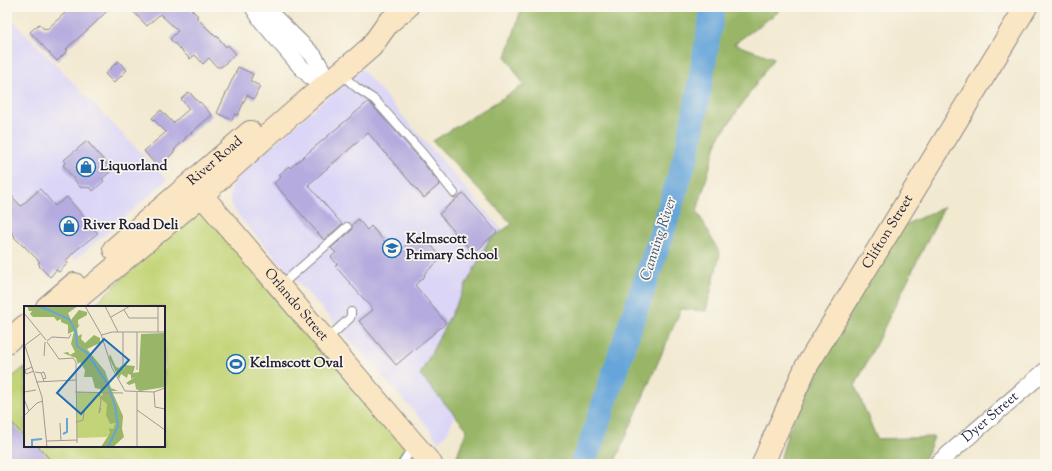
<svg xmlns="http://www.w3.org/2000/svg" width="1052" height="471" viewBox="0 0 1052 471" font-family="'Sorts Mill Goudy',serif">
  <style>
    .built { fill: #dbd6f7 }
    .green { fill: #c2d477; stroke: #727b59 }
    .forest { fill: #99b668; stroke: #5e6c52 }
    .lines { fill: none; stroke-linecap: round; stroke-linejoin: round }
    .river { stroke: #66a5d9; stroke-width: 25 }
    .building { fill: #b5abdf }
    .service-casing { stroke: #8a8686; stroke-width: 10 }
    .minor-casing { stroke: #8a8686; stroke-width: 18 }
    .secondary-casing { stroke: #8a8686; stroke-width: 24 }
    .service { stroke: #fff; stroke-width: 8 }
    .minor { stroke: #fff; stroke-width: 16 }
    .secondary { stroke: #fbe6c4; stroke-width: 22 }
    .labels { text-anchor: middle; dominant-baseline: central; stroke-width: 3.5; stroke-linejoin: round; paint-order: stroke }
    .street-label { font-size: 14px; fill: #22223b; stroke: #fbf7ec }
    .poi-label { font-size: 14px; font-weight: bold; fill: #22223b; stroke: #fbf7ec; text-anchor: start }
    .water-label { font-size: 15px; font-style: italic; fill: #3d567a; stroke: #fbf7ec }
    .inset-river { fill: none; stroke: #66a5d9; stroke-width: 2 }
    .inset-road { fill: none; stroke: #9f9995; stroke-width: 1 }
    .view { fill: #1f6fb2; fill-opacity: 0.15; stroke: #1f6fb2; stroke-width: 2 }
    .inset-edge { fill: none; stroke: #22223b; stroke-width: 2 }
  </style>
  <rect width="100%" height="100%" fill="#fbf7ec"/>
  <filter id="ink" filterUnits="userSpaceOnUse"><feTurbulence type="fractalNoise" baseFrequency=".025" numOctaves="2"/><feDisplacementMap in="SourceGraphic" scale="8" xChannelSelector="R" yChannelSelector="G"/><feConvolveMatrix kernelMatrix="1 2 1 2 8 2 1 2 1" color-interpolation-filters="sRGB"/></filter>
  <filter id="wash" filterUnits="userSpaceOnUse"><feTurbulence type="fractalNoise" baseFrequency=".012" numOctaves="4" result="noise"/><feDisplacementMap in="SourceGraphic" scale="16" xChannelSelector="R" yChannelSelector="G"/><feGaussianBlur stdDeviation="0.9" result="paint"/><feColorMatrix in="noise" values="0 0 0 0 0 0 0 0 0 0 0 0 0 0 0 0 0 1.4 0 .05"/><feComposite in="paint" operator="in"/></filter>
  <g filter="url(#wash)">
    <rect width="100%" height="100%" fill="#f2e9d1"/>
    <path class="built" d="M7,14L167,180L75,260L7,189Z
      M361,68L505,233L465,394L447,433L438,442L428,427L402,398L243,221L232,206L230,196L233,183L240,174Z"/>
    <path class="green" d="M199,206L419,464H7V382L25,367V446H164V307H92Z"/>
    <path class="forest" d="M522,7H778V12L734,44L774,58L718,139L697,211L720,254L706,311L681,309L614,464H454L467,429L420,375L489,240L512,224L433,141L524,85L506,57Z
      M944,207L855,386L877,439L934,437L923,464H779L788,432L887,233Z"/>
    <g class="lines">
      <path class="river" d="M582,464L590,446L630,326L664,227L687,152L697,102L713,7"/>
    </g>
    <g id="blocks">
      <path class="building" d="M70,7H111L94,24L66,49L68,50L57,61L30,32L39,24L44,29L46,28L47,29L65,13L64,12Z
        M129,7H189L198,16L196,17L216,37L217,36L226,47L228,45L236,54L221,67H217L209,58L203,64L195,55L190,59L170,39L178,31L160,14L147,26Z
        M118,61L127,70L114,83L105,74Z
        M238,67L253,74L250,81L260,86L254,99L247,95L238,115L235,114L232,120L217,113Z
        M189,92L199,103L200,102L212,115L185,138H186L174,150L175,151L166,160L168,163L160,170L144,151L166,132L152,118L161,110L173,123L189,109L181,99Z
        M368,102L371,104L420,159L440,184L424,198L368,133L308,185L342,224L324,240L274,183L281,177L279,175L289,166L290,168Z
        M87,141L112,170L102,179L104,181L93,191L91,188L80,187L63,165L66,163L64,160Z
        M40,189L55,206L67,197L98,233L75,251L66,261L68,263L59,272L56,270L50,277L39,266L40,265L38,263L40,262L24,246V247L14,237L15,236L7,228V191L21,206Z
        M463,193L497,232L473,253L439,214Z
        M358,219L367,230L371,226L395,254L421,233L442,258L424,274L425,276L415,285L446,323L396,365L359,321L373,310L370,306L335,266L337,264L331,257L336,253L331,248L351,231L352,228V225Z
        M7,417L25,437V446H38L54,464H7Z"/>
    </g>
  </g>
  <g filter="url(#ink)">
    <use href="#blocks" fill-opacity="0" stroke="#8a8686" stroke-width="1"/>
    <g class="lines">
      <defs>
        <path id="service" d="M341,74L357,88L375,100L424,155L454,193
          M280,286L347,227
          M326,340L350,318L351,315V312
          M402,464L414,445"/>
        <g id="minor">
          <path d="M253,7L262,21L301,67L312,78L325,85"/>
          <path d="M262,7L272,15L314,56L322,70L325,85"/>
          <path id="s1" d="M937,464L1045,371"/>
        </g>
        <g id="secondary">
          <path id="s2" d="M193,185L431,464"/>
          <path id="s3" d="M114,249L250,132"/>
          <path d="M47,307L74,284"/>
          <path d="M67,307L202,195L269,134L325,85L356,60L371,47L388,23L407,7"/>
          <path d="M7,342L25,326"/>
          <path id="s4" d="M763,464L772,442L806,367L1026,7"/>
        </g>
      </defs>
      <use href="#service" class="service-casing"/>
      <use href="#minor" class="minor-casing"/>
      <use href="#secondary" class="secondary-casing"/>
      <use href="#service" class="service"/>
      <use href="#minor" class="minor"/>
      <use href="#secondary" class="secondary"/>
    </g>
  </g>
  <defs>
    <symbol id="shop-ring" viewBox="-11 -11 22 22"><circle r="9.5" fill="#fbf7ec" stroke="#1f6fb2" stroke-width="1.5"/><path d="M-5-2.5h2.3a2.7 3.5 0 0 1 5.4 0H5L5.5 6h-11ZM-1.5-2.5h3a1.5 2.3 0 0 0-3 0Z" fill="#1f6fb2"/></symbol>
    <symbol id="school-ring" viewBox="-11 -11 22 22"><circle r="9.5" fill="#fbf7ec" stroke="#1f6fb2" stroke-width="1.5"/><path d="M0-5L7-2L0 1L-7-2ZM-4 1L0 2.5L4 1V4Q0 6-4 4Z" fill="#1f6fb2"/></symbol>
    <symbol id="stadium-ring" viewBox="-11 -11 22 22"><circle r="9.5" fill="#fbf7ec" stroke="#1f6fb2" stroke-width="1.5"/><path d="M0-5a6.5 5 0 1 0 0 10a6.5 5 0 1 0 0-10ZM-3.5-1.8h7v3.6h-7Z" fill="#1f6fb2"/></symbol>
  </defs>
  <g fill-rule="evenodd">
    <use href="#shop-ring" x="75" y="156" width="22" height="22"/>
    <use href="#shop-ring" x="58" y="215" width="22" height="22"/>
    <use href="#school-ring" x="381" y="237" width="22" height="22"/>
    <use href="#stadium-ring" x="225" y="353" width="22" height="22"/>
  </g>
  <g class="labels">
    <g class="street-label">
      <text stroke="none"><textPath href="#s3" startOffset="134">River Road</textPath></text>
      <text stroke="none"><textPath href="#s4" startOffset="264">Clifton Street</textPath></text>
      <text stroke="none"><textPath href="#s2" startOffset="158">Orlando Street</textPath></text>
      <text stroke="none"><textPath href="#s1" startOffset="71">Dyer Street</textPath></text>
    </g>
    <g class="poi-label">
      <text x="100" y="167">Liquorland</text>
      <text x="83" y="226">River Road Deli</text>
      <text x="406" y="240">Kelmscott<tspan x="406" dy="16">Primary School</tspan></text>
      <text x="250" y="364">Kelmscott Oval</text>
    </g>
    <g class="water-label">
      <text transform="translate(659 239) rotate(-72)">Canning River</text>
    </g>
  </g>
  <g transform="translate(24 306)">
    <rect width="141" height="141" fill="#f2e9d1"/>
    <path d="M53,86L86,87L91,116L88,127L82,131L53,132Z" fill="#c2d477"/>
    <path d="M3,0H54L44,7L47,14L55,4L63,6V9L54,14V19L56,18L53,23L54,30L58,28L57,33L61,37L70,29L76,32V37L63,43L81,65L87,82L94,85H88L99,110L98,123L100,131L89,141H77L86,127L85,122L89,123L91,117L86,118L82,109L83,98L76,92L79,88L76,83L71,82L68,71H60L61,64L56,56L54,58L52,52L39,47L44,46L46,49L51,46L47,38L50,25L44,28V19L37,16V13L33,15L30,11H9L6,8L8,5H5ZM141,27V81L116,85L112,83L111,77L105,79L102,77L111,71L107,73V69L104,68L103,72L97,68L95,73L85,52L86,48L92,61L95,62L98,59L100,63L101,59L111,60L109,67L115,66L117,28Z" fill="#99b668"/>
    <path class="inset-river" d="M15,0L45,13L52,26L53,40L63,47L83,77L91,100L94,120L84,141M39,128L43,126V112M8,141V134L18,133"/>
    <path class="inset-road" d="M61,0L77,28L88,62L101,85M81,0L94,26M134,0V26M100,4L105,12H134M0,7L22,34M87,11L106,0M99,26V62M113,26V64M78,29L88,26H141M23,35L28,31L45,32L47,28M23,36L35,53L49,52L52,56L53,137M0,37L18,91L23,141M0,40L16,28M20,50L21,36M8,61L1,64L2,68L10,65M11,66L17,67L20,75M17,67L20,66L22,72L19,73M12,76L52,74M101,85L130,86L141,82M0,86L12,84M51,86L99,87M75,86L77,95L75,107L77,102M130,86L131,101L141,103M0,93L5,105M113,104L141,124M0,110L13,97L19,95M52,116L59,114L60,106M36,117L37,135M23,135L53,134M113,141V86"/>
    <path class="view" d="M80,33L105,54L57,108L33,87Z"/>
    <rect width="141" height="141" class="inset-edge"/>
  </g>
  <rect width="1052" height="471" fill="none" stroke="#fbf7ec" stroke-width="24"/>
</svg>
